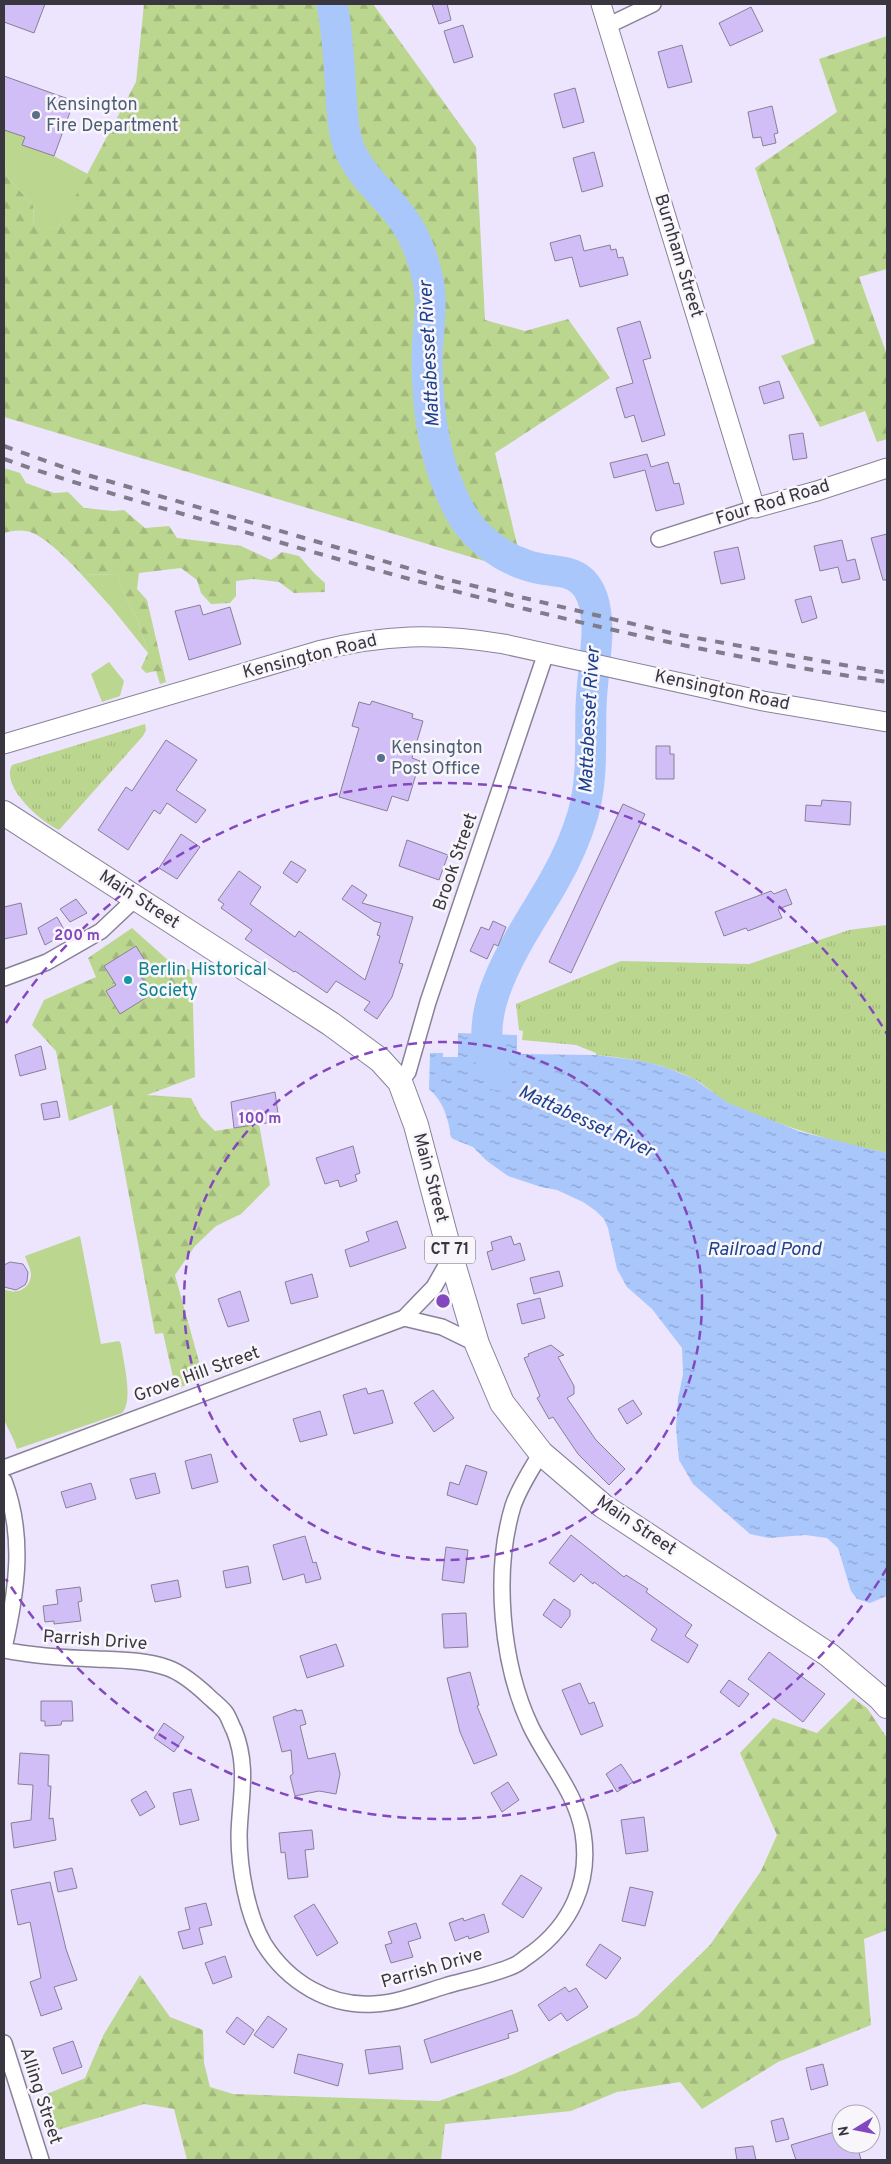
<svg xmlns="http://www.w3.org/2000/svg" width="891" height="2164" viewBox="0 0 891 2164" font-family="Overpass,sans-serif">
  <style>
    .green { fill: #bbd68e }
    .forest { fill: url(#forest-firs); fill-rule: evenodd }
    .park { fill: url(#park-tufts) }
    .water { fill: url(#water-ripples) }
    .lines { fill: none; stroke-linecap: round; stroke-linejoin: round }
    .river { stroke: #aac7fc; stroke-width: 31 }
    .building { fill: #d2bef7; stroke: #878095 }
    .minor-casing { stroke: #898297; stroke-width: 18 }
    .tertiary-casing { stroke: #898297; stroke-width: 21 }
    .primary-casing { stroke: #898297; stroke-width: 26 }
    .minor { stroke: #fff; stroke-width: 15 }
    .tertiary { stroke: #fff; stroke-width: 19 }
    .primary { stroke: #fff; stroke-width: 24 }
    .rail { stroke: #817c8b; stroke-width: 4; stroke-dasharray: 9 9; stroke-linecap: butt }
    .ring { fill: none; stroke: #8348be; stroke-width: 2.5; stroke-dasharray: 9 6 }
    .service-dot { fill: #5c6f8a; stroke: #f8f6fb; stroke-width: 2 }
    .culture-dot { fill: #0f9aa8; stroke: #f8f6fb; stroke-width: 2 }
    .labels { text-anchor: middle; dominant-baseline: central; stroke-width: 5; stroke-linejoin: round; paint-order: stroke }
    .shield { fill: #f8f6fb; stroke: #727077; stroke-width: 1 }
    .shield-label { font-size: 16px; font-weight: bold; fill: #39363f }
    .service-label { font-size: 18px; fill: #4e5e75; stroke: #f8f6fb; text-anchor: start }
    .street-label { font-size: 18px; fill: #39363f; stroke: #f8f6fb }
    .culture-label { font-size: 18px; fill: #0d838f; stroke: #f8f6fb; text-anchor: start }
    .water-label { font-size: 19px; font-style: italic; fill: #1c418c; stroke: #f8f6fb }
    .centre { fill: #8348be; stroke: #f8f6fb; stroke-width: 2.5 }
    .ring-label { font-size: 15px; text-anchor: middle; font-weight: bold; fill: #8348be; stroke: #f8f6fb; stroke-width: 5; stroke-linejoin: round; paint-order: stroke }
  </style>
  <defs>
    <pattern id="forest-firs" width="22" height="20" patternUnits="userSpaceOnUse" patternTransform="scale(1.25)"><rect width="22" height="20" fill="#bbd68e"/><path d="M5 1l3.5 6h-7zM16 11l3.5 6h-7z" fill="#a2b87c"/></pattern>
    <pattern id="park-tufts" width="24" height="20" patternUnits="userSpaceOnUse" patternTransform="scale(1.25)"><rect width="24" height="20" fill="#bbd68e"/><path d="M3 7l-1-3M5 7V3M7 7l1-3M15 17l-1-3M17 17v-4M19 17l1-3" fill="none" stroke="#a2b87c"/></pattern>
    <pattern id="water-ripples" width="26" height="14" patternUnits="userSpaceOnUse" patternTransform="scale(1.25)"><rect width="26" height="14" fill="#aac7fc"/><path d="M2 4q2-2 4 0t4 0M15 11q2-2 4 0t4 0" fill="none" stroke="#8ba2cd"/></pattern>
  </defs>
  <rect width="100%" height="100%" fill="#ede5fe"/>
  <path class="green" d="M4,130L25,137L22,145L54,156L88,174L58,229L34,227L33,205L7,177L5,160H4Z
    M117,574L124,594L138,621L148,653L111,607L82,575Z
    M109,662L124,681L120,696L102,702L91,674Z
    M80,1236L101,1344L119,1341L121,1344C123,1361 134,1400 122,1413L17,1449C14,1438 8,1430 4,1419V1289C15,1295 30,1290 31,1275C31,1269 27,1262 25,1256Z"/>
  <path class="forest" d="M144,4H373L476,147L485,320L525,331L568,319L610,378L495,453L524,573L4,417V160H5L7,177L33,205L34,226L58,229L136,82Z
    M887,36V269L859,277L887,355V439L877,442L865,411L820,427L781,356L815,343L755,168L837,112L819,59Z
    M4,468L20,473L26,483L54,493L68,492L84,508L114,511L124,510L145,528L169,526L177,538L241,546L271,560L282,552L299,556L315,574L325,583V592L294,593L279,582L253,579L236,581V596L230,603L211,604L201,593L197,580L181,568L139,573L137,589L147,600L166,682L160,684L156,671L146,673L141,668L148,653L138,621L124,594L117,574L82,575C69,561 52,543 35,534C26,529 13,530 4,533Z
    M132,928L169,961L192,971L195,1077L147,1095L191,1098L201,1117L215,1131L259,1124L270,1185L241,1214L216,1226L195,1246L175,1275L203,1376L176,1390L163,1333L155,1334L112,1105L69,1121L56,1051L32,1025L44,1000L96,977L88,958ZM136,946L150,968L140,975L152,994L120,1014L106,992L116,985L104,966Z
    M853,1698L867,1708L887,1738V1930L864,1939L871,2025L778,2062L702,2109L680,2082L617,2092L571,2111L445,2124L441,2160H187L174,2109L144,2104L51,2132L40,2097L85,2078L104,2034L140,1975L170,2017L203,2030L204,2063L210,2087L233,2094L439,2101L514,2074L637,2016L710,1945L761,1871L777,1835L740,1753L773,1718L817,1733Z"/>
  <path class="park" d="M145,724L146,730L143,736L59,830C42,823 0,787 12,765Z
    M887,925V1153C833,1142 781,1126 730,1104C719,1099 708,1087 696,1080C666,1064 630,1058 596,1055V1053L576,1045L522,1040L523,1031L519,1030L516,1004L621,961L749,964L849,930Z"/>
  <path class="water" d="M458,1033L517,1035V1054L596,1055L642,1061L668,1068L694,1079L728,1103L801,1132L887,1153V1596L870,1603L857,1599L851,1591L838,1548L827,1538L805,1535L769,1538L750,1534L693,1484L679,1460L676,1428L678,1399L683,1374L682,1348L652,1309L627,1287L617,1269L608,1228L604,1219L596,1211L583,1202L557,1190L541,1187L508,1176L487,1161L473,1147L453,1139L451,1137C448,1118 444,1102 429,1089L430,1053H443V1057H458Z"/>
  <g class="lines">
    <path class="river" d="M332,4C338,33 339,64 341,94C342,112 343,131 349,148C360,175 383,193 400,215C414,233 422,254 427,276C434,304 427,332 427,360C427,409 435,464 458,508C471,534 498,556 526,565C539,570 554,570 567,573C594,580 597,610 597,633C596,658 592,682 591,706C590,742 593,779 583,814C576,838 566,860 554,881C525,933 461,1014 498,1075"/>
  </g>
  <path class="building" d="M4,4H45L34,33L4,22Z
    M432,4H447L451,20L439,24Z
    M751,7L763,31L730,46L719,23Z
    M463,25L473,57L454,63L444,31Z
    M682,45L692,82L668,88L658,52Z
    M4,76L74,101L54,156L22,145L25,137L4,130Z
    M575,88L584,122L563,128L554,94Z
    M772,106L778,133L774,134L776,143L763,146L761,137L753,138L748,112Z
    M594,152L603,186L582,192L573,158Z
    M580,235L584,251L610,245L611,250L616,249L618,258L623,257L628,275L580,287L572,257L555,261L550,243Z
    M640,321L651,358L643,360L665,435L642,442L634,415L625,418L616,388L633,383L617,328Z
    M779,381L784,398L764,404L759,387Z
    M803,433L807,458L793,460L789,435Z
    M647,454L651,467L668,462L674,484L679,483L684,504L656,511L645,470L614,478L610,463Z
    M887,534V580H883L871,538Z
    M842,540L847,561L855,559L860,579L842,583L838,567L820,571L814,546Z
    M738,547L745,579L721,584L714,552Z
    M811,596L817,618L802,623L795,600Z
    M200,605L203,615L230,607L241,644L189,660L175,611Z
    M372,701L413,714L412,718L423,721L412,758L420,761L408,801L392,796L387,811L339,797L359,728L352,726L359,702L370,705Z
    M166,740L197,760L176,790L206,810L196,823L167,803L160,814L154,810L128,850L98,830L126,787L132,791Z
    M656,746H670V754H674V779H656Z
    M822,800L851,802L850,825L805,821L806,805L821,806Z
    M623,804L645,814L571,973L549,962Z
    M181,834L200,847L177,879L159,868Z
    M407,840L448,855L439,880L399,866Z
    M291,861L306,870L297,883L283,873Z
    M239,871L261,887L250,904L295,937L299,931L365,980L380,936L377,935L381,923L374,921L342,899L352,885L367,895L362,903L413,917L399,963L403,964L392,997L377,1019L364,1010L370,1002L336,981L327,993L295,971L294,972L245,939L252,930L221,908L224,904L218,900Z
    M786,889L792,904L778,909L782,918L748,931L746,928L724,936L715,912L771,891L774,894Z
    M76,899L87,913L70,922L60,909Z
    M21,903L27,934L4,939V907Z
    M57,917L66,933L45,945L38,928Z
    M493,921L506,927L498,946L494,944L487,959L470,951L481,927L489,930Z
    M136,946L150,969L140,975L152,994L120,1014L106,991L116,985L104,966Z
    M41,1046L46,1069L20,1076L15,1055Z
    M275,1092L279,1121L234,1128L231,1102Z
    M57,1101L60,1117L44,1120L41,1104Z
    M353,1146L360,1173L355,1175L357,1181L340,1187L338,1180L325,1184L316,1158Z
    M397,1221L406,1248L350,1267L345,1250L369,1241L366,1232Z
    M511,1236L514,1245L520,1243L525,1260L492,1270L487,1252L493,1250L491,1242Z
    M10,1262L23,1264L28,1272L27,1281L25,1285L16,1290L4,1287V1265Z
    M559,1271L563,1286L534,1294L530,1278Z
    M312,1274L318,1297L291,1304L285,1282Z
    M240,1291L249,1321L228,1327L218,1299Z
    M540,1298L545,1318L522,1324L517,1304Z
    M551,1345L564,1355L558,1357L574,1386V1394L567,1398L596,1440L625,1469L609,1485L578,1454L553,1417L549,1419L537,1398L540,1396L524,1358L529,1356L528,1354Z
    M366,1388L368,1394L383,1390L393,1423L354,1434L343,1395Z
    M433,1390L454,1418L434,1432L414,1403Z
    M633,1400L642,1414L627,1424L618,1409Z
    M320,1411L327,1435L300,1442L293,1419Z
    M211,1454L218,1482L192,1489L185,1461Z
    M466,1465L487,1472L477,1505L447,1495L450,1482L459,1485Z
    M155,1473L160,1493L136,1499L130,1479Z
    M91,1483L96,1499L66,1508L61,1492Z
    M571,1535L624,1577L626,1575L648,1589L646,1592L692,1625L685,1636L698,1645L688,1663L651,1640L657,1629L594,1582L593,1584L581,1574L574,1582L549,1563Z
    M305,1536L313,1563L316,1562L321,1579L306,1583L304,1574L283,1580L273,1545Z
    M446,1547L468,1550L464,1583L442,1580Z
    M248,1566L251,1583L226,1588L223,1571Z
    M178,1580L181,1597L155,1602L151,1585Z
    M80,1587L82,1601L78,1602L81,1621L54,1624V1621L45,1622L43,1606L58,1604L56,1590Z
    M554,1599L570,1610V1616L561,1628L543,1615Z
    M466,1613L468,1647L444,1648L442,1614Z
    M336,1644L344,1666L307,1678L300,1656Z
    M769,1652L825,1694L803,1722L748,1679Z
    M470,1672L479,1705L477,1706L497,1755L474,1764L460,1732L447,1678Z
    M729,1680L749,1694L739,1707L720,1692Z
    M580,1683L589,1704L594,1702L603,1726L581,1735L562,1690Z
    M41,1701H72L73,1721H62L61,1725L45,1726V1721H41Z
    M296,1709V1711L302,1710L306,1724L300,1726L308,1759L335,1753L340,1774L336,1794L319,1791L295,1796L290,1776L293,1774L291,1750L282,1752L273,1717Z
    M164,1723L184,1737L174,1752L154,1738Z
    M20,1753L49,1755L48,1786H51L49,1819L53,1818L56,1840L14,1848L11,1823L31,1820L33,1785L18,1784Z
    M621,1764L633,1782L617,1792L606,1774Z
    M508,1782L519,1800L502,1812L491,1793Z
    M191,1789L199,1820L180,1825L173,1793Z
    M146,1791L155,1807L140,1816L131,1800Z
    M644,1817L648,1851L626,1854L621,1820Z
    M312,1830L314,1849L305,1850L308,1877L288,1879L285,1852L281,1853L279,1833Z
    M72,1868L77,1888L58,1892L54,1872Z
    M521,1875L542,1888L523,1918L502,1904Z
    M50,1882L66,1949L77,1980L54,1987L62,2009L41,2016L30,1982L41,1978L30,1922L18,1925L11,1890Z
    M630,1887L653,1892L645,1926L622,1921Z
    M206,1903L212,1925L199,1928L203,1944L183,1949L178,1932L190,1929L185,1908Z
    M314,1904L338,1943L317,1956L294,1916Z
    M484,1914L489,1932L469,1939L468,1936L455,1941L449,1923L463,1918L464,1921Z
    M416,1923L421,1938L408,1942L413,1957L391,1963L385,1945L392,1943L388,1932Z
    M600,1944L621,1958L606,1979L586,1965Z
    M225,1956L232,1977L213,1984L205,1963Z
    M565,1987L569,1992L576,1988L588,2007L567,2021L561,2013L549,2021L538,2005Z
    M512,2010L518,2031L508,2034L509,2038L431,2063L424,2040Z
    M268,2016L287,2029L273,2048L254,2035Z
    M237,2017L254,2030L244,2045L226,2032Z
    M73,2041L82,2067L62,2074L53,2048Z
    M400,2046L403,2069L369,2074L365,2050Z
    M298,2054L343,2064L338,2086L294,2073Z
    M823,2064L828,2085L811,2090L806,2068Z
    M783,2118L789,2139L776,2142L771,2121Z
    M841,2130V2144H857L861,2160H796L791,2145Z
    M753,2146L756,2160H737L735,2148Z"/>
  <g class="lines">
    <defs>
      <path id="minor" d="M607,26L653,4
        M659,539L755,508
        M4,978L47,962L101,931L136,898
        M400,1082L408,1072L428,1002L546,653
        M404,1318L434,1287L451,1257
        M4,1468L404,1318L442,1327L477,1344
        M4,1481C25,1536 17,1591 4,1648
        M4,1650C34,1656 65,1658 96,1659C120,1660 145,1660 168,1668C182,1673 195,1684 206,1694C212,1700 220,1706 225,1712C229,1717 231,1725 234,1730C249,1767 240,1797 239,1835C239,1868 247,1915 264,1944C288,1982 329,2007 374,2004C398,2003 422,1993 445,1986C466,1980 496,1974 515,1965C520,1963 526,1957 531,1954C571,1925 591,1882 583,1833C577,1794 548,1762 531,1727C501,1664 493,1572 513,1506C519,1488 531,1470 541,1453
        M4,2043L41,2160"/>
      <path id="tertiary" d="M601,4L755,508L817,491L887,468
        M4,744L318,651C384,634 437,633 504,644L763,701L887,722"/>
      <path id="primary" d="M4,813L331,1024L380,1060L400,1082L416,1125L451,1257L477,1344L502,1403L541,1453L603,1506L829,1655L880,1698L887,1706"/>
    </defs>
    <use href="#minor" class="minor-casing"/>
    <use href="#tertiary" class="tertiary-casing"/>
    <use href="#primary" class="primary-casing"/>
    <use href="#minor" class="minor"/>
    <use href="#tertiary" class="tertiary"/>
    <use href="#primary" class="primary"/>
    <path class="rail" d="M4,446L77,472L449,580L675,634L887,673
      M4,459C83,487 164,508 245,532C456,595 669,649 887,682"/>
  </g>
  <g class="ring">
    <circle cx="443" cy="1301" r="259"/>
    <path d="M887 1568A518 518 0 0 1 6 1579M6 1023A518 518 0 0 1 887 1034"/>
  </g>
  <g class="service-dot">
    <circle cx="36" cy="115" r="5"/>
    <circle cx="381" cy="758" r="5"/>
  </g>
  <circle class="culture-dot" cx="128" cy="980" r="5"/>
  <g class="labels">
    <rect class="shield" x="425" y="1236.5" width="50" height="27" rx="4"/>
    <g class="shield-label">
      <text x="450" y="1250">CT 71</text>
    </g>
    <g class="service-label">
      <text x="46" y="105">Kensington<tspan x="46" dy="21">Fire Department</tspan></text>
      <text x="391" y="748">Kensington<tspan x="391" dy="21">Post Office</tspan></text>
    </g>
    <g class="street-label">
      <text transform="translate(678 256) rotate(73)">Burnham Street</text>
      <text transform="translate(773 503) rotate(-17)">Four Rod Road</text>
      <text transform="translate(310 657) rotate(-14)">Kensington Road</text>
      <text transform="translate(722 691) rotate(12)">Kensington Road</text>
      <text transform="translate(456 862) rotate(-71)">Brook Street</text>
      <text transform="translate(139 900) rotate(33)">Main Street</text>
      <text transform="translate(430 1178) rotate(75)">Main Street</text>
      <text transform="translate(197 1375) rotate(-20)">Grove Hill Street</text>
      <text transform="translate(636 1526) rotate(34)">Main Street</text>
      <text transform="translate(95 1641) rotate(4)">Parrish Drive</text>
      <text transform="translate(432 1969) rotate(-16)">Parrish Drive</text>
      <text transform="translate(40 2096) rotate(72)">Alling Street</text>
    </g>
    <g class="culture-label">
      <text x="138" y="970">Berlin Historical<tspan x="138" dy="21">Society</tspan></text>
    </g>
    <g class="water-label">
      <text transform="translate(430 354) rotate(-93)">Mattabesset River</text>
      <text transform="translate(590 720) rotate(-87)">Mattabesset River</text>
      <text transform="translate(586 1122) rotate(25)">Mattabesset River</text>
      <text x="764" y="1250">Railroad Pond</text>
    </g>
  </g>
  <circle cx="443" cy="1301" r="8" class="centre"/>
  <g class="ring-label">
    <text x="77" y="940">200 m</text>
    <text x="260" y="1123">100 m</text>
  </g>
  <rect width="891" height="2164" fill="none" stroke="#39363f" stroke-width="10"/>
  <g transform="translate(856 2129) rotate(260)"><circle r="24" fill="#f8f6fb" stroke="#aca9b0"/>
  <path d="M0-4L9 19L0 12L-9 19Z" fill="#8348be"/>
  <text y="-8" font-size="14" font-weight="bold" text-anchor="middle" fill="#39363f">N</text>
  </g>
</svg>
